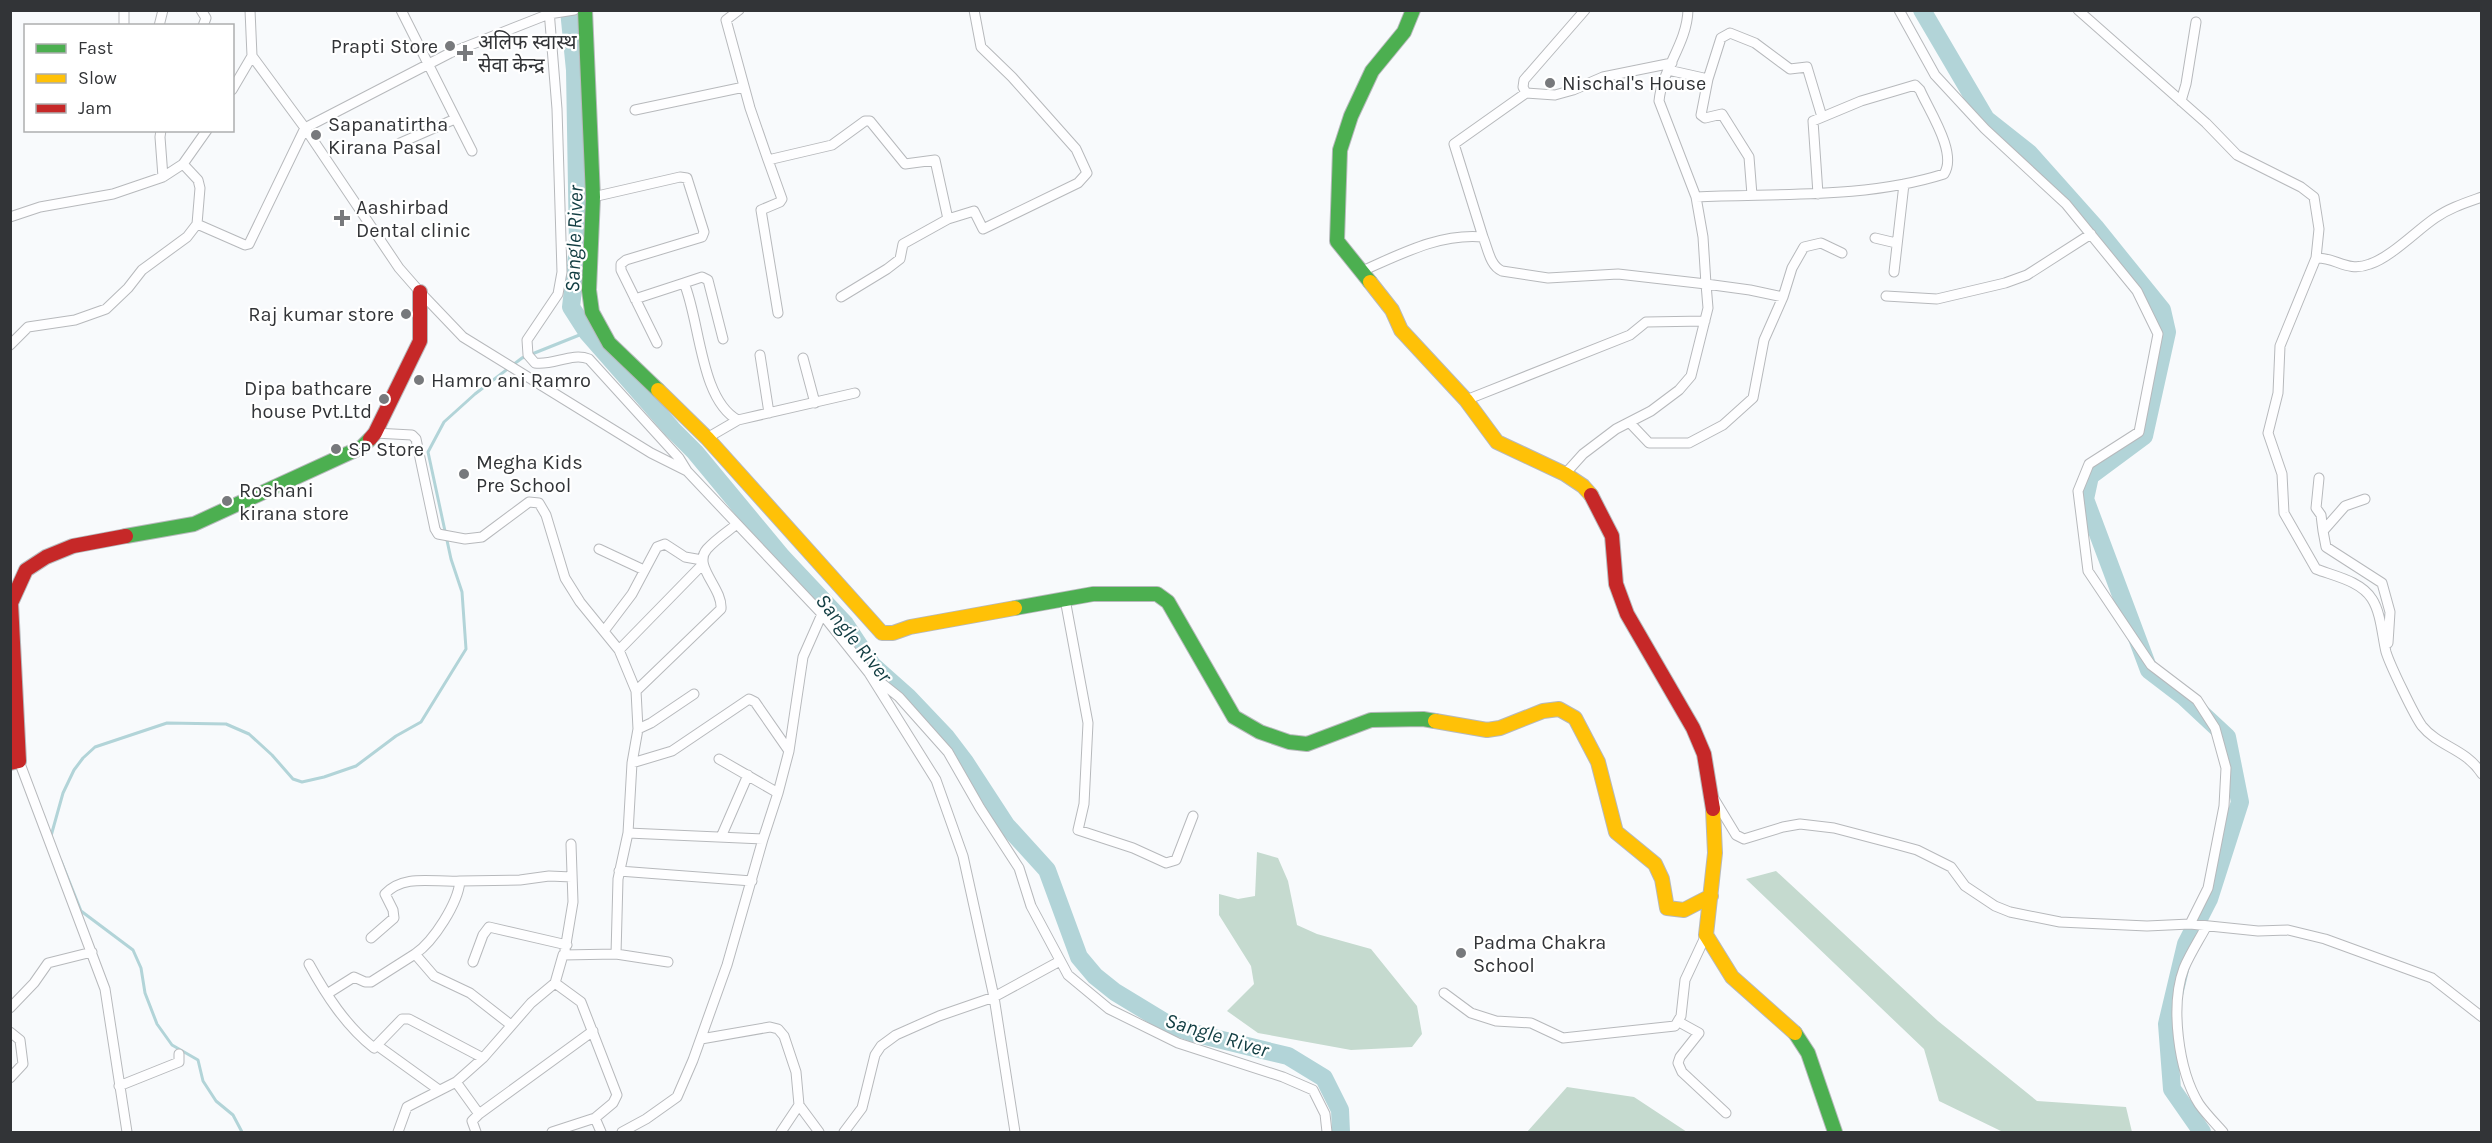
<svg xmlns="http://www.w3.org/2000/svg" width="2492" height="1143" viewBox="0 0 2492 1143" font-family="Karla,'Noto Sans Devanagari',sans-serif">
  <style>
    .forest { fill: #c5dacf }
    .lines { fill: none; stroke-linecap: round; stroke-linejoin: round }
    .stream { stroke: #b2d4d8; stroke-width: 3 }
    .river { stroke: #b2d4d8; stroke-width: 18 }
    .street-casing { stroke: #b7b9bc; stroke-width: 11 }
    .fast-casing { stroke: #b7b9bc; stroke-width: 16 }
    .slow-casing { stroke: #b7b9bc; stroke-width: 16 }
    .jam-casing { stroke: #b7b9bc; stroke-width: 16 }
    .street { stroke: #fefeff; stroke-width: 9 }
    .fast { stroke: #4caf50; stroke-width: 14 }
    .slow { stroke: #ffc107; stroke-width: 14 }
    .jam { stroke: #c62828; stroke-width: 14 }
    .poi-dot { fill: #77797c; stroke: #fff; stroke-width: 2 }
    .labels { text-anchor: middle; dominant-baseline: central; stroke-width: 4.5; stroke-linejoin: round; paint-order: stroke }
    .poi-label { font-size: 20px; fill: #323437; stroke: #fff; text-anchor: start }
    .water-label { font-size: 21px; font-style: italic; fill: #113d42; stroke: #fff }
  </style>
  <rect width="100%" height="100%" fill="#f8fafc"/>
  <path class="forest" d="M1257,852L1278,858L1288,881L1297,925L1317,934L1371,949L1417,1006L1422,1034L1412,1047L1351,1050L1258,1033L1227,1011L1254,984L1251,966L1219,915V894L1238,899L1255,896Z
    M1776,871L1938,1021L2037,1101L2126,1107L2132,1132H2003L1939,1101L1924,1049L1746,879Z
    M1567,1087L1634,1097L1687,1132H1527Z"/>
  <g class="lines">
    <path class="stream" d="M51,836L63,793L74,770L83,758L95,747L167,723L226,724L249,734L272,755L293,779L302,782L324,777L356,766L396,736L421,722L466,649L462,592L451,559L428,452L444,422L475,394L522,358L587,332
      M61,861L81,911L133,950L141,968L145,993L157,1024L172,1045L198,1060L203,1081L216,1101L233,1115L242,1132"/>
    <path class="river" d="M569,10L575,70L578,247L571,307L587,332L672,429L695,452L782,557L845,624L872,665L908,697L946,737L965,762L1006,825L1047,870L1079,957L1095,976L1115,992L1166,1023L1193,1033L1288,1056L1324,1078L1340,1110L1341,1132
      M1922,10L1986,119L2029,153L2095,227L2162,310L2167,332L2144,436L2090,476L2085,499L2149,670L2183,696L2227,737L2240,802L2209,899L2186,944L2167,1024L2172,1089L2202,1132"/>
    <defs>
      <path id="street" d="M124,10V26
        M201,10L206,18L203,26
        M250,10L252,56L305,128L399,268L420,292L463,337L651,453L687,471L822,614L869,673L936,780L963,856L994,997L1015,1132
        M401,10L472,151
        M549,10L557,109L562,272L558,294L527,340L528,355L535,363C553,366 572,352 589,359L679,458L687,471
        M739,10L726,20L750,108L768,160L832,145L865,121H870L905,164L935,160L948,219L974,211L983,229L1078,183L1087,173L1076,149L1012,77L981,47L974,10
        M1899,10L1935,75L1985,129L2066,204L2137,291L2158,334L2139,432L2089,464L2078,491L2088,571L2151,665L2197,700L2215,728L2226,768L2224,806L2208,888L2190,924
        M2078,10L2206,123L2237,155L2301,187L2314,197L2319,229L2316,258L2280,346L2278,393L2268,433L2282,474L2284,513L2316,569C2334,576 2361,581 2372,599C2381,613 2382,635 2386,652C2390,665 2414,715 2422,726C2439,747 2465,748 2482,774
        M159,26L163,10
        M1668,70L1708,79
        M232,90L252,56
        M1526,93L1555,95L1573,90L1603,77L1672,63
        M2181,101L2186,84L2196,22
        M635,110L744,87
        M161,130L160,137L163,177
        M400,143L455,119
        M768,160L782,199L780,202L761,210L778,313
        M1752,195L1749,157L1722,114L1705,118L1701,115L1708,79L1721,38L1730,33L1755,43L1790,69L1807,67L1822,117
        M593,197L680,177L687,178L704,232L702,237L626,260L621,264V270L657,343
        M1696,197C1778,193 1865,199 1944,174C1958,153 1928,109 1920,90L1915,85L1861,101L1813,121L1818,194
        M10,217L40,207L113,194L163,177L183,164L207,130
        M197,224L245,245L249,244L305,128L450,53L549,14L574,10
        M1483,237L1454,144L1526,93L1523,87L1524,80L1585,10
        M1875,238L1896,243
        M2316,258C2336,257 2347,273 2370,264C2391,257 2416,231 2435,218C2449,208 2465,203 2482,197
        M1362,271C1401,254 1440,233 1483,237C1488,249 1490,266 1502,271L1548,278L1618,274L1706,284L1703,237L1696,197L1659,101C1662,69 1687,44 1688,10
        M1894,272L1904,184
        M684,283L702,277L708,280L723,339
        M1886,296L1937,299L2005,283L2027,275L2091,234
        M841,297L887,269L900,259L903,244L948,219
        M635,299L684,283C700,320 700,400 738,420
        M10,345L28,327L75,320L106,309L128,288L142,270L187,237L197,224L200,188L198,180L183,164
        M760,355L769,413
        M803,358L815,403
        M1466,400L1630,335L1646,322L1705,321
        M1630,423L1649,443H1689L1723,425L1753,398L1764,340L1783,297
        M375,433L412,435L416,439L435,529L438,534L465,539L482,537L529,502L539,503L546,515L565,578L580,602L619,650L636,691L638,729L632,763L628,833L618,879L616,954L563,955L555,983L581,1002L617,1095L613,1103L595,1118L601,1132
        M707,438L738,420L855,393
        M1565,474L1583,454L1616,429L1651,411L1679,390L1691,376L1708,308L1706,284L1750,290L1783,297L1792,268L1804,247L1821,243L1842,253
        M2319,478L2316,508L2321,515L2323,531
        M2365,499L2345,506L2323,531L2326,547L2382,583L2390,612L2388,643
        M599,549L644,570
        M1065,599L1088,723L1084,804L1078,830L1133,848L1166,863L1176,860L1193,816
        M604,631L632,594L657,547L665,544L685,557L702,560
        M619,650L702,565
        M874,677L899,697L948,752L980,808L1019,868L1031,906L1068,975L1109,1009L1178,1043L1283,1077L1313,1090L1325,1114L1327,1132
        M636,691L721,609C723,588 692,566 707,549C716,539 727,532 737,524
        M638,729L651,723L694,694
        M719,759L778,793
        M19,761L105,989L127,1132
        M632,763L672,751L749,699L755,702L789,751
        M1713,797L1736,835L1744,839L1783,827L1800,824L1834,828L1895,844L1917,850L1951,867L1965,886L1995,906L2010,912L2060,922L2147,926L2190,924L2258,931L2288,930L2325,939L2432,978L2482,1017
        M628,833L763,839
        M721,837L748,775
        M619,871L752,881
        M2206,927C2199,940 2190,954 2184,968C2170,1005 2178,1070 2199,1104C2206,1114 2215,1123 2223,1132
        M371,938L394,918L393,910L385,894C404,873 436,883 460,881
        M565,950L573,902L571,844
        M616,954L668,962
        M473,962L483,935L489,927L567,945
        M309,964C326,995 346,1026 374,1048L402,1019H409L483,1058
        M1444,993L1471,1013L1496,1021L1531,1023L1563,1038L1675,1026L1681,1016L1685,980L1706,935
        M327,994L354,977L365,982H371L415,954
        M10,1008L34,983L48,963L92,952
        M1679,1022L1699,1033L1680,1057L1678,1063L1682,1072L1726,1113
        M511,1025L470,993L434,976L415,954C434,941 458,903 460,881L520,880L549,876L572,877
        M10,1032L20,1040L23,1064L10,1078
        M701,1039L770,1027L778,1029L784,1036L796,1072L799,1105L819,1132
        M378,1046L439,1090
        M456,1082L479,1114
        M119,1086L179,1062V1054
        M398,1132L407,1107L456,1082L483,1058L531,1003L555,983
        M476,1132L472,1121L479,1114L593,1031
        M552,1132L595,1118
        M622,1132L646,1119L677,1097L693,1060L727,965L763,839L778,793L789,751L803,657L822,614
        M781,1132L799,1105
        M844,1132L862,1108L875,1055L881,1046L896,1035L939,1016L994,997L1060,961"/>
      <path id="fast" d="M585,10L593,197L589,290L592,312L609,343L658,390
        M1370,282L1337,241L1340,150L1351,116L1372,71L1404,32L1413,10
        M126,536L194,524L362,447L370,439
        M1015,608L1093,594H1157L1168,602L1234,717L1260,732L1289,742L1307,744L1371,720L1423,719L1435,721
        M1795,1033L1808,1053L1835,1132"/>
      <path id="slow" d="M1370,282L1392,310L1401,330L1466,400L1497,442L1565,474L1583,486L1591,495
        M658,390L707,438L882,633H893L910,627L1015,608
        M1435,721L1487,730L1500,728L1543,711L1559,709L1575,718L1598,762L1616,832L1655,864L1662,879L1667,908L1684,910L1711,896
        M1713,809L1715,853L1706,935L1732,977L1795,1033"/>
      <path id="jam" d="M370,439L375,433L420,341V292
        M1591,495L1612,536L1616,584L1627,614L1693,728L1704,754L1713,809
        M10,763L19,761L11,603L26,570L46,557L73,546L126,536"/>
    </defs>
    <use href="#street" class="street-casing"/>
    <use href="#fast" class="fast-casing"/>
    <use href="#slow" class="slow-casing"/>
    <use href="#jam" class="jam-casing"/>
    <use href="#street" class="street"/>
    <use href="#fast" class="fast"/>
    <use href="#slow" class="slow"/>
    <use href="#jam" class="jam"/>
  </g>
  <g class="poi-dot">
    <circle cx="450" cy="46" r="6"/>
    <path d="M462 44h6v6h6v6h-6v6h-6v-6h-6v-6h6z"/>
    <circle cx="1550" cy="83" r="6"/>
    <circle cx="316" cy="135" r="6"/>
    <path d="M339 209h6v6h6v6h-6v6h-6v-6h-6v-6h6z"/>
    <circle cx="406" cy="314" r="6"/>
    <circle cx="419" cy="380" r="6"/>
    <circle cx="384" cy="399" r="6"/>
    <circle cx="336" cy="449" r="6"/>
    <circle cx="464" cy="474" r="6"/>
    <circle cx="227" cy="501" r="6"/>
    <circle cx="1461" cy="953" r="6"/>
  </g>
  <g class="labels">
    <g class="poi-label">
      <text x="478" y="42">अलिफ स्वास्थ<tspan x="478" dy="23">सेवा केन्द्र</tspan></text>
      <text x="438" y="46" text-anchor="end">Prapti Store</text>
      <text x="1562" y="83">Nischal's House</text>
      <text x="328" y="124">Sapanatirtha<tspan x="328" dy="23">Kirana Pasal</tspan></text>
      <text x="356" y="207">Aashirbad<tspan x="356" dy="23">Dental clinic</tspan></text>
      <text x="394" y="314" text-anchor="end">Raj kumar store</text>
      <text x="431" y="380">Hamro ani Ramro</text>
      <text x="372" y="388" text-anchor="end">Dipa bathcare<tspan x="372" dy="23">house Pvt.Ltd</tspan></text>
      <text x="348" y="449">SP Store</text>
      <text x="476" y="462">Megha Kids<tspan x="476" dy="23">Pre School</tspan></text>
      <text x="239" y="490">Roshani<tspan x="239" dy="23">kirana store</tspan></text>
      <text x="1473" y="942">Padma Chakra<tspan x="1473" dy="23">School</tspan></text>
    </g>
    <g class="water-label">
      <text transform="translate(574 239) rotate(-88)">Sangle River</text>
      <text transform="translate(854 638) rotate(51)">Sangle River</text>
      <text transform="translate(1217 1035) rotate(17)">Sangle River</text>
    </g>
  </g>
  <rect width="2492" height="1143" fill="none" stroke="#323437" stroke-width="24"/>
  <rect x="24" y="24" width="210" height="108" fill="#ffffff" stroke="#adaeaf" stroke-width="1.5"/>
  <rect x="36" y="44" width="30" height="9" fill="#4caf50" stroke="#adaeaf" stroke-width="1.5"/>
  <text x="78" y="54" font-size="18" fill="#323437">Fast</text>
  <rect x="36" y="74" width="30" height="9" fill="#ffc107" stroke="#adaeaf" stroke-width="1.5"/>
  <text x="78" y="84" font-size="18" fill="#323437">Slow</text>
  <rect x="36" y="104" width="30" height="9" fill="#c62828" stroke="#adaeaf" stroke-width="1.5"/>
  <text x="78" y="114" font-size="18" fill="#323437">Jam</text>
</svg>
